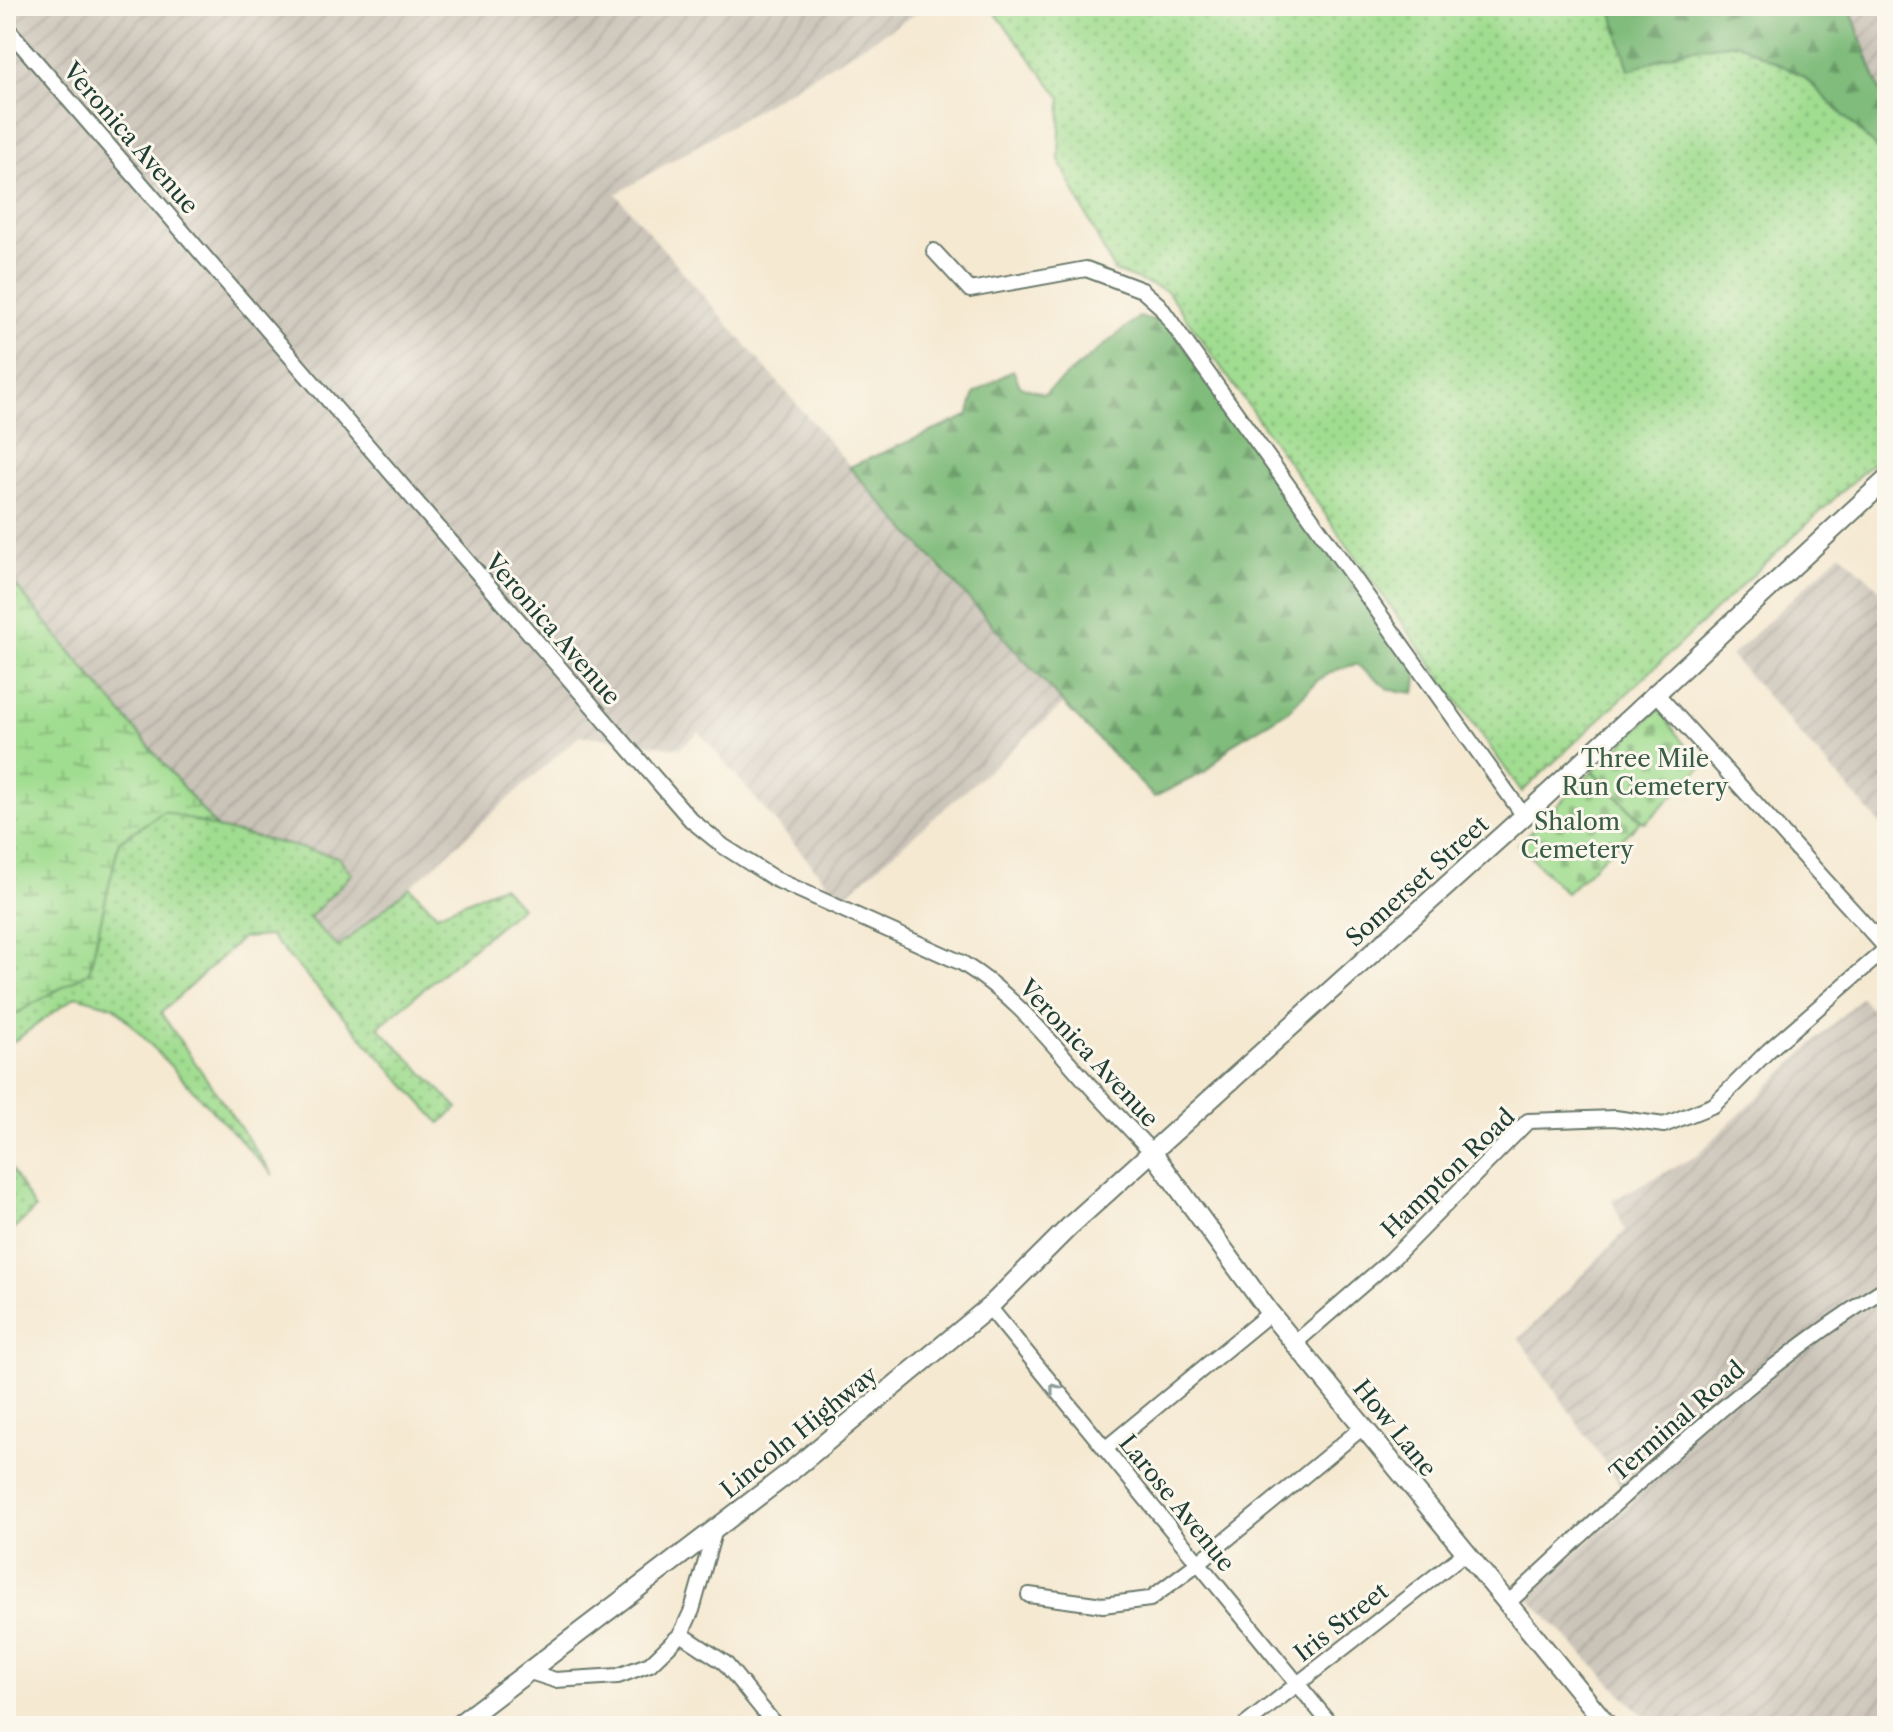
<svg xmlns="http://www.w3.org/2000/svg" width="1893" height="1732" viewBox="0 0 1893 1732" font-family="'Libre Caslon Text',serif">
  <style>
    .industrial { fill: url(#industrial-furrows) }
    .grass { fill: url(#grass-dots); stroke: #608d62; stroke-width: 2 }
    .forest { fill: url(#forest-firs); stroke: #507c58; stroke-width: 2 }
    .wetland { fill: url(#wetland-marsh); stroke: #608d62; stroke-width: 2 }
    .cemetery { fill: url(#cemetery-stones); stroke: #608d62; stroke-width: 2 }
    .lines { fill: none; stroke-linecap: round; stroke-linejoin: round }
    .minor-casing { stroke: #6a796b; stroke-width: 18 }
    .major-casing { stroke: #6a796b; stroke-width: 22 }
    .minor { stroke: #fff; stroke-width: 14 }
    .major { stroke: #fff; stroke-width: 18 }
    .oneway { stroke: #8f9e9a }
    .labels { text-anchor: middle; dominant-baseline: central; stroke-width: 6; stroke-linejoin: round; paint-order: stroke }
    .street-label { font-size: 24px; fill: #1f3d34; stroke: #fbf7ec }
    .park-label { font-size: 24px; fill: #395d47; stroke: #fbf7ec }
  </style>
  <defs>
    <pattern id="industrial-furrows" width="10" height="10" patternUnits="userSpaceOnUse" patternTransform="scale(2)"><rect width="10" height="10" fill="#cac3b8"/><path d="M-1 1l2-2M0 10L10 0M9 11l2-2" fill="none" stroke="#ada89f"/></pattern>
    <pattern id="grass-dots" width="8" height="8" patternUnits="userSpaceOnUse" patternTransform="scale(2)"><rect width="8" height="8" fill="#a1dd91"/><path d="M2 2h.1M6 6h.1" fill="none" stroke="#83b477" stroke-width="1.8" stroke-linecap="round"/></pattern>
    <pattern id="forest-firs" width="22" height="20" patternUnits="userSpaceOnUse" patternTransform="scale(2)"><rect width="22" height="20" fill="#80bc7b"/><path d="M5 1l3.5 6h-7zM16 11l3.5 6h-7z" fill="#689a66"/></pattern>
    <pattern id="wetland-marsh" width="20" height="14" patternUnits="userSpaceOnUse" patternTransform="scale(2)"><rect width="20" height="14" fill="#a1dd91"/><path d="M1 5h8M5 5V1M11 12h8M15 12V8" fill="none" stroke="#83b477"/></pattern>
    <pattern id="cemetery-stones" width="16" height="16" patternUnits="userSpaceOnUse" patternTransform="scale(2)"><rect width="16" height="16" fill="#a1dd91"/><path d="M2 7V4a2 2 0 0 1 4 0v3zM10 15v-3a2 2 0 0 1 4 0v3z" fill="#83b477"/></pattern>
  </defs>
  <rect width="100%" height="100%" fill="#fbf7ec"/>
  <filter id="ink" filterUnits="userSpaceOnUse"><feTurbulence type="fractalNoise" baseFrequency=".0125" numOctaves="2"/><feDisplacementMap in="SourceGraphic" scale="16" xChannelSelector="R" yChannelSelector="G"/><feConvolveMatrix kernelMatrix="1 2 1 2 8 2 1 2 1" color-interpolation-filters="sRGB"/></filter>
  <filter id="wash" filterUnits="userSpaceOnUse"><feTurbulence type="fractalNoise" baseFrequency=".006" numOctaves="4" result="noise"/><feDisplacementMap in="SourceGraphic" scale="32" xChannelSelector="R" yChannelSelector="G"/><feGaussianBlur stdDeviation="1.8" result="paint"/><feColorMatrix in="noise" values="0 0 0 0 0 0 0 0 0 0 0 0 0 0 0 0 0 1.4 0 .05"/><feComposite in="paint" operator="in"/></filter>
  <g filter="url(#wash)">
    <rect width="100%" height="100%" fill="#f5e9d2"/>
    <path class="industrial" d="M6,6H929L616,194L929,558L1064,704L841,899L699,732L680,748L580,735L410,887L338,947L309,918L352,874L338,857L217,828L6,574Z
      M1849,6H1887V109Z
      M1841,553L1887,596V832L1731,656Z
      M1861,997L1879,1020L1887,1023V1726H1653L1527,1597L1632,1502L1519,1339L1625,1231L1612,1200L1696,1156Z"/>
    <path class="grass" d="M990,6H1849L1887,109V449L1522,792L1167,291L1114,271L1059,160L1061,98Z
      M164,811L217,828L338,857L352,874L309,918L338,947L410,887L437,914L502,886L521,907L378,1027L458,1108L440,1123L270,936L242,938L161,1013L273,1175L115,1007L76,996L6,1047V1019L89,972L119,842Z
      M6,1161L35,1209L6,1237Z"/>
    <path class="forest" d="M1632,6H1849L1887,109V158L1803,76L1737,43L1687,49L1629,70L1612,13Z
      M1139,317L1166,322L1418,671L1415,693L1390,690L1356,664L1336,670L1318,680L1289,710L1234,743L1207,771L1154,797L1064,704L849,467L968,416L975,393L1013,370L1020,386L1044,394Z"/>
    <path class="wetland" d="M6,574L217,828L164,811L119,841L89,972L6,1019Z"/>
    <path class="cemetery" d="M1659,709L1701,768L1645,823L1593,771Z
      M1592,772L1641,821L1566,893L1518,844Z"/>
  </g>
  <g filter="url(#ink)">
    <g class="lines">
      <defs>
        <path id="minor" d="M6,27L691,820L723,846L775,879L962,963C1011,993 1044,1034 1082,1077C1105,1103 1129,1128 1153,1153
          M934,251L970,290L1086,269L1142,290L1159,305L1524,816
          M1656,693L1887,949
          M989,1307L1332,1726
          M1295,1343L1392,1259L1528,1121L1615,1118L1664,1125L1714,1105L1768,1051L1886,949
          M1105,1449L1270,1313
          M1029,1595L1103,1605L1150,1599L1198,1563L1363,1427
          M1508,1603C1629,1492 1747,1374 1887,1287
          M681,1634L725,1663L776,1726
          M527,1671L555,1680L618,1676L650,1664L681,1634L692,1610L715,1529
          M1244,1726L1466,1552"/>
        <path id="major" d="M1153,1153L1270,1313L1608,1726
          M457,1726L790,1472L989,1307L1071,1225L1524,816L1887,479"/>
      </defs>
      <use href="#minor" class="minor-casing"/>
      <use href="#major" class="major-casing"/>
      <use href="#minor" class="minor"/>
      <use href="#major" class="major"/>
    </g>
    <defs><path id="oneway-chevron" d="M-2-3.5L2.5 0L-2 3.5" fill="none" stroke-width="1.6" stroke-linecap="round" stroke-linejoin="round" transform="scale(2)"/></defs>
    <use class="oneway" href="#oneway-chevron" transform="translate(1055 1389) rotate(-129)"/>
  </g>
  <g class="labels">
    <g class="street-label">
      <text transform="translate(131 138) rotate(49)">Veronica Avenue</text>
      <text transform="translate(553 629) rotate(49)">Veronica Avenue</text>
      <text transform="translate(1417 881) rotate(-42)">Somerset Street</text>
      <text transform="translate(1089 1053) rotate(47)">Veronica Avenue</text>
      <text transform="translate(1448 1173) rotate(-44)">Hampton Road</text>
      <text transform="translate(1677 1421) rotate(-41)">Terminal Road</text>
      <text transform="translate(1395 1428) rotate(51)">How Lane</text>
      <text transform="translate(799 1432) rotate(-39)">Lincoln Highway</text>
      <text transform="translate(1177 1503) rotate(51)">Larose Avenue</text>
      <text transform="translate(1341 1622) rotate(-38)">Iris Street</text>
    </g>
    <g class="park-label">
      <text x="1645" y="758">Three Mile<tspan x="1645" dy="28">Run Cemetery</tspan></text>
      <text x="1577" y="821">Shalom<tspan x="1577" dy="28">Cemetery</tspan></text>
    </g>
  </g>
  <rect width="1893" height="1732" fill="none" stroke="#fbf7ec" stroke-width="32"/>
</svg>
